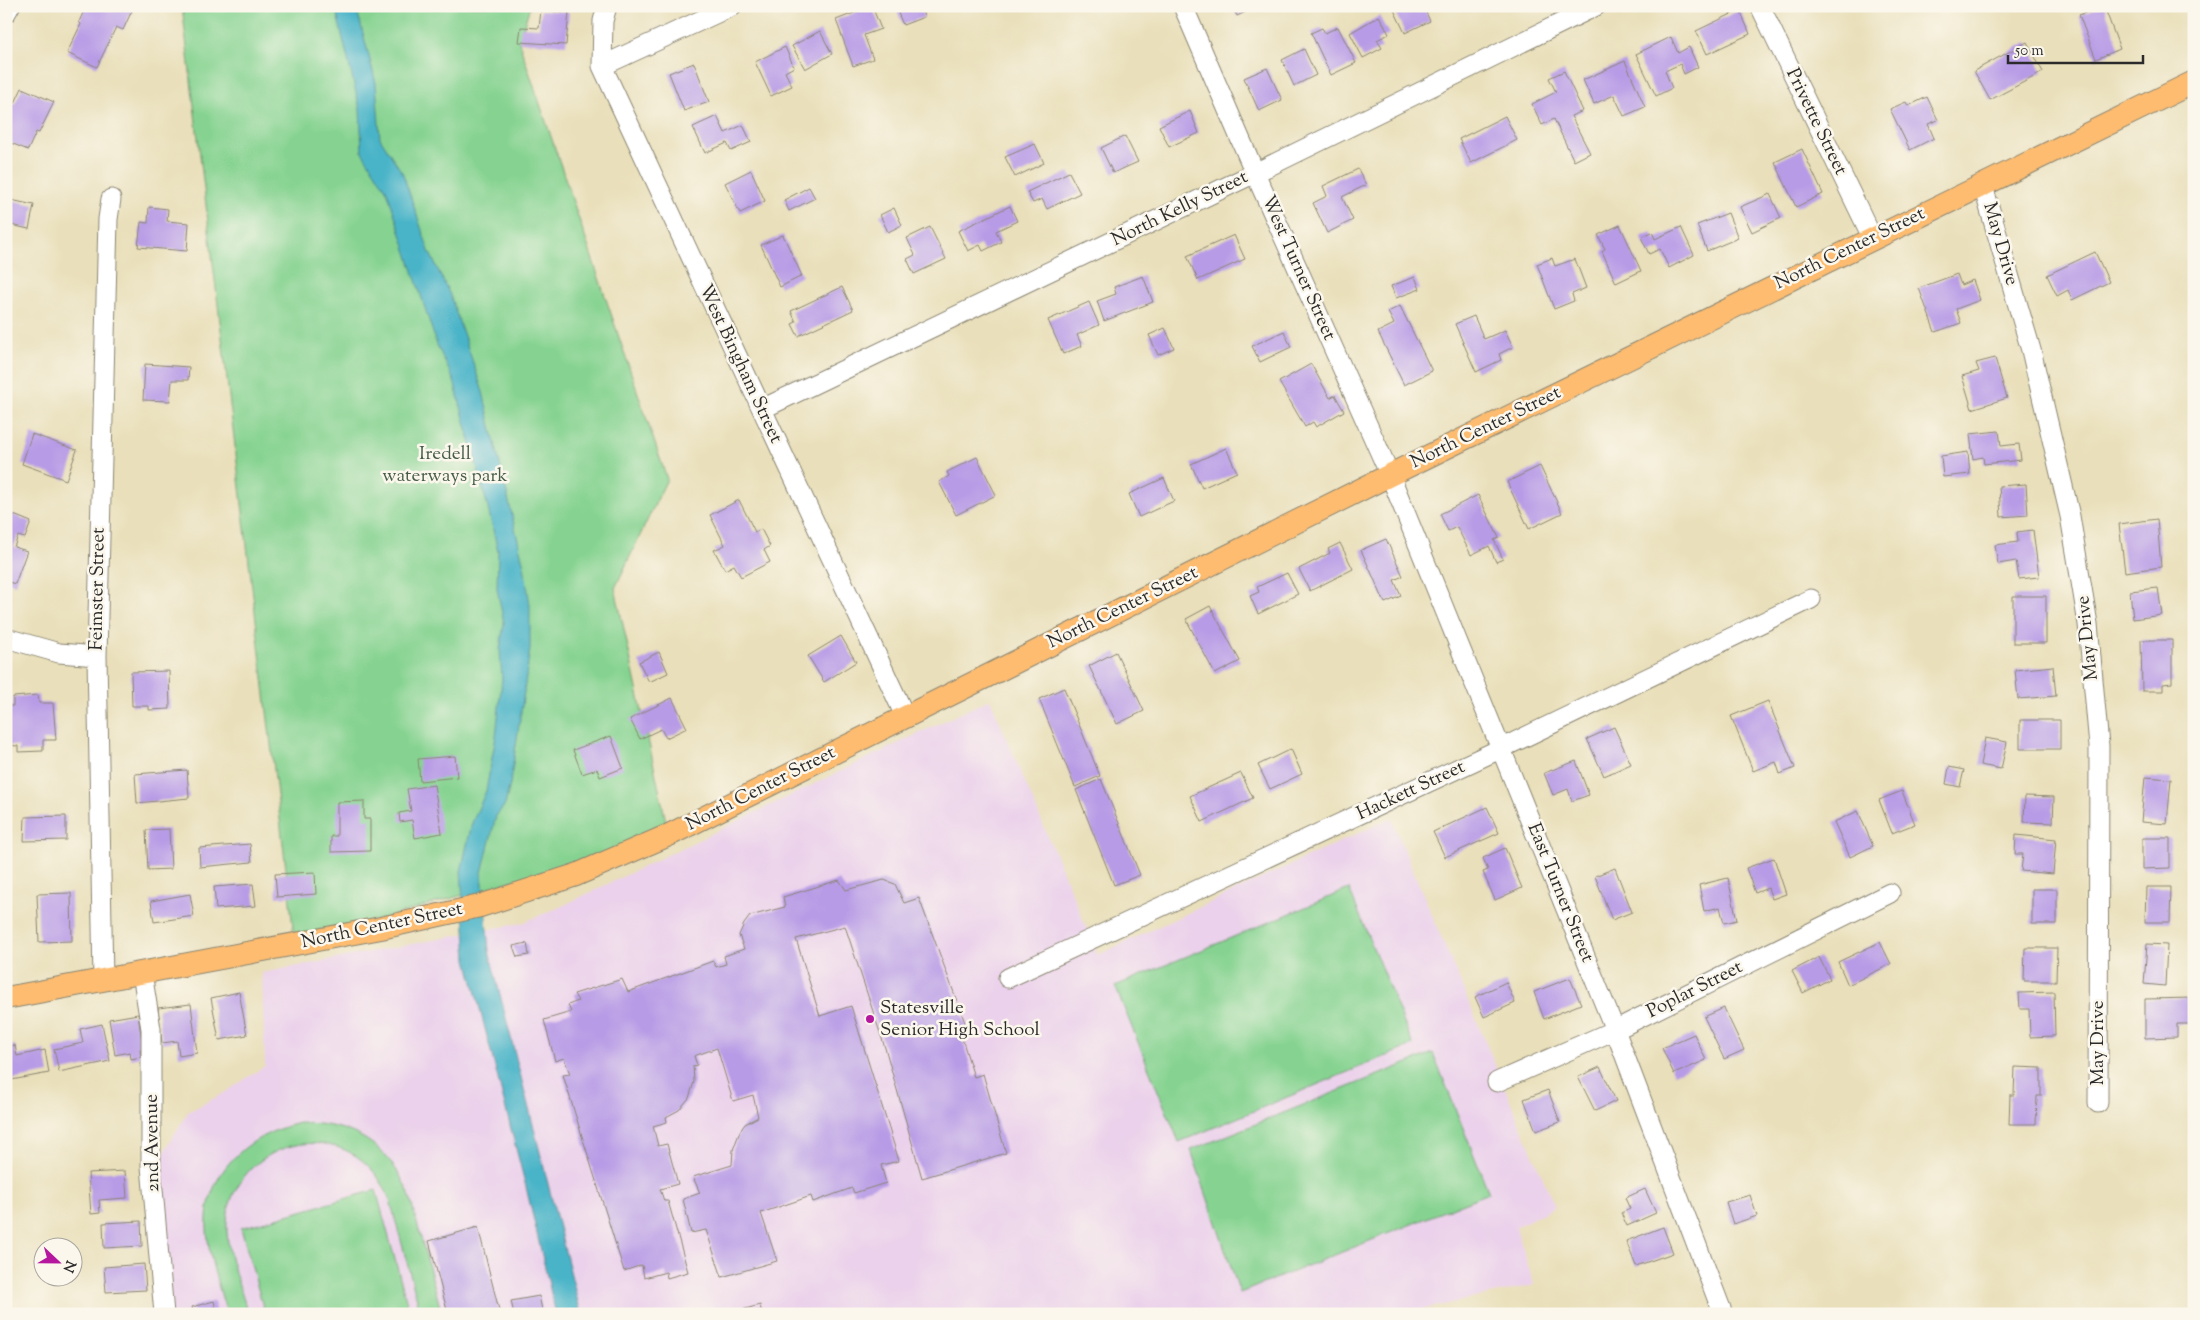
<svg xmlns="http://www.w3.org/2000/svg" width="2200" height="1320" viewBox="0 0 2200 1320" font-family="'Sorts Mill Goudy',serif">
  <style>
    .built { fill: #ebd1eb }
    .green { fill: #86d391; stroke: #587f5e }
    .water { fill: #4ab4c8; stroke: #3a707a }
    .building { fill: #b89be6 }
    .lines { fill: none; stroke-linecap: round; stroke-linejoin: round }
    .minor-casing { stroke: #8a8572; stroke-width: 21 }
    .major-casing { stroke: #8a8572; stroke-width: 24 }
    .minor { stroke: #fff; stroke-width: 19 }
    .major { stroke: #fdbc70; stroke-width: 22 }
    .poi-dot { fill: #b5179e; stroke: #fbf7ec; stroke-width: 2 }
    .labels { text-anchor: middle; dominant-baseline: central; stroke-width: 5; stroke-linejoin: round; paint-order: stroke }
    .street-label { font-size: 19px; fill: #2b2b2b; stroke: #fbf7ec }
    .park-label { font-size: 19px; fill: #465d4a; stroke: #fbf7ec }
    .poi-label { font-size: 19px; fill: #2b2b2b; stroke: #fbf7ec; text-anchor: start }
  </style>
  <rect width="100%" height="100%" fill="#fbf7ec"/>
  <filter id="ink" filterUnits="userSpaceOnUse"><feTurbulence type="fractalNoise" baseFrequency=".02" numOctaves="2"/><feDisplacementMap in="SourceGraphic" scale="10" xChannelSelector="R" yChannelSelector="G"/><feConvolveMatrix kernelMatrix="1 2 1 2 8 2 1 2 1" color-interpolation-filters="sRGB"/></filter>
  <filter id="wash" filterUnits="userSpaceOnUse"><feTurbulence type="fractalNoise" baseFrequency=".0096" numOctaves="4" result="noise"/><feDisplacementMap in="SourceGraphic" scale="20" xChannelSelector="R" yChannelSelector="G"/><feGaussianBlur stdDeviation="1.12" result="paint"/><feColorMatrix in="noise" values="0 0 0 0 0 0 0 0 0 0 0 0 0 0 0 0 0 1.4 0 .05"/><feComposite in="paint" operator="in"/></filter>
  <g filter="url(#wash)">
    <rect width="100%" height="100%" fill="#e9dfba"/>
    <path class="built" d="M990,699L1098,955L1391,818L1555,1207L1516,1227L1534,1285L1402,1314H164L152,1180L168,1145L188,1112L224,1093L265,1066L262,973L522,923L560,907Z"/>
    <path class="green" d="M182,6H530L519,42L667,479L615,588L669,835L295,944Z
      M1349,889L1413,1045L1179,1142L1115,986Z
      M1433,1053L1489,1193L1240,1293L1191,1150Z
      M299,1123C353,1123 388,1144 409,1194L442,1314H421L390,1200C382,1180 369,1162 349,1152C297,1126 231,1162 227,1221C225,1251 240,1285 248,1314H227C220,1290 211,1265 208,1240C199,1178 243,1136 299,1123Z
      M376,1190L410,1314H265L241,1228Z"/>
    <path class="water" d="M335,6H356L376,83L380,138L403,174L429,251L450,295L483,392L524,566L530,605V649L522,706L510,784L505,805L496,816L482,873L489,951L581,1314H556L526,1187L467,959L461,871L472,823L486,791L496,736L502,679L500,650L504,623L497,589L498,551L487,504L454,381L437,345L387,191L362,152L360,109Z"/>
    <g id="blocks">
      <path class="building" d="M86,6H134L123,30L116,27L97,67L67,53L81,24L79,22Z
        M872,6L881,29L864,35L873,59L853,66L836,20Z
        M895,6H921L924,17L903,25Z
        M1232,6H1258L1237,16Z
        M1401,6H1423L1430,21L1405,33L1394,10Z
        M2104,6L2120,49L2096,59L2079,15Z
        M541,10L569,12L566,45L519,42L521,27L539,28Z
        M1740,10L1750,34L1707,54L1696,31Z
        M1379,16L1389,34L1377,40L1382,48L1363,58L1350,33Z
        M1338,27L1356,63L1331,75L1311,33L1322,28L1325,33Z
        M820,31L832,54L805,69L792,46Z
        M1671,37L1678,53L1689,47L1698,67L1684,74L1680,64L1665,71L1672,88L1656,96L1636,54Z
        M2027,42L2043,72L1990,100L1974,71Z
        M785,47L794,67L785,72L792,86L771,96L755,62Z
        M1304,49L1316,75L1294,86L1282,60Z
        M1625,61L1645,107L1624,116L1614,95L1594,104L1583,80Z
        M694,63L709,102L684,111L669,73Z
        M1267,68L1282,100L1259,111L1244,78Z
        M1564,71L1583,111L1571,116L1590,153L1574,161L1554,119L1542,125L1532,104L1556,92L1549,78Z
        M22,88L54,102L39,133L36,132L28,150L6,141V122Z
        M1927,97L1938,120L1928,124L1934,138L1910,150L1890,109L1906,102L1908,106Z
        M1190,111L1199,133L1169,147L1159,126Z
        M717,116L725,133L743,125L751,142L731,151L727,143L705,153L693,127Z
        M1505,116L1517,140L1471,163L1459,139Z
        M1125,136L1138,162L1113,173L1101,148Z
        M1035,144L1044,163L1015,177L1005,157Z
        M1802,149L1823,194L1796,207L1775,162Z
        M1358,169L1366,185L1342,197L1353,220L1327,233L1313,203L1327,196L1323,186Z
        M751,170L765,201L740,213L725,183Z
        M1069,172L1080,193L1047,209L1042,199L1033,203L1027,192Z
        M809,187L815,198L789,211L784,200Z
        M1770,194L1781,218L1752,232L1740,207Z
        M6,199L34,205L29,229L6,224Z
        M1010,206L1017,221L996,231L1001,242L983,251L980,245L968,251L958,231Z
        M149,207L168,209L167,221L189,223L187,251L138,247L141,222L148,223Z
        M894,208L902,225L888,232L880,215Z
        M1728,213L1738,238L1707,251L1697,225Z
        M1620,225L1641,271L1616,283L1602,251L1605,249L1598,235Z
        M930,227L946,259L914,274L907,259L915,255L907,238Z
        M1681,227L1694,255L1669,268L1660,249L1649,254L1641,237L1652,232L1655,239Z
        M783,235L802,276L780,287L761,245Z
        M1234,235L1245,259L1198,280L1187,256Z
        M2095,252L2109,282L2072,300L2068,290L2057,296L2047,275Z
        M1552,258L1555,266L1575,259L1586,288L1572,294L1574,301L1554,309L1537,264Z
        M1957,274L1961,285L1973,280L1980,300L1956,309L1961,323L1935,332L1919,288Z
        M1143,276L1153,302L1104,321L1097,301L1116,294L1114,287Z
        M1415,277L1420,289L1396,298L1391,286Z
        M842,287L853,310L798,336L792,324L796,322L791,311Z
        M1089,302L1099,325L1077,335L1082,346L1063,354L1048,320Z
        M1400,306L1432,371L1404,385L1378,332L1394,324L1388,312Z
        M1474,316L1484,339L1505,330L1513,347L1499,354L1501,360L1476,372L1455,324Z
        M1165,328L1174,348L1158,355L1149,335Z
        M1284,331L1291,347L1260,362L1252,346Z
        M1995,358L2007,398L1972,409L1962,376L1979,371L1976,363Z
        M145,364L189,367L188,380H172L170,401L143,400Z
        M1311,364L1330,398L1335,395L1344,411L1316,427L1313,422L1305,427L1279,382Z
        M1999,431L2001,446L2019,444L2021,460L1984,464L1983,457L1973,459L1970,434Z
        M32,434L77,450L66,480L22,464Z
        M1226,448L1237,472L1202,488L1191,464Z
        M1968,452L1970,474L1943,477L1941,456Z
        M977,457L996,495L956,515L939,482L949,476L947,472Z
        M1540,466L1562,513L1529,529L1507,482Z
        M1164,478L1174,501L1139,517L1129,494Z
        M2026,484L2028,515L2001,517L1999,486Z
        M1478,495L1499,538L1494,540L1503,559L1496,562L1489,546L1471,555L1457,527L1448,531L1440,514Z
        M739,500L755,532L761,529L770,546L764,550L770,562L741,577L734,565L725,570L714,550L725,545L710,515Z
        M9,513L31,522L25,538L18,536L14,547L27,551L15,584L6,581V522Z
        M2157,519L2161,567L2125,572L2119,524Z
        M2033,530L2039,577L2019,579L2016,561L1998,564L1995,545L2018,542L2017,532Z
        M1386,539L1403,576L1394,580L1401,596L1385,603L1361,550Z
        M1340,543L1353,569L1310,591L1299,569L1330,553L1328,549Z
        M1287,573L1298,594L1258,614L1250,596L1259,592L1257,587Z
        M2158,588L2162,615L2133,619L2130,591Z
        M2013,596H2046V643H2013Z
        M1210,606L1240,661L1215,674L1186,619Z
        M841,636L856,662L824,682L808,656Z
        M2141,640H2172V683L2163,684V691H2142Z
        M659,652L668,673L649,682L639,662Z
        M1116,652L1144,711L1117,724L1089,666Z
        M2053,666L2056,696L2018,699L2015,670Z
        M169,671L170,709L149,710V706H132L131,672Z
        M1064,688L1100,776L1075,787L1039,699Z
        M38,695L39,703H53L56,740H43V751L18,752V746L6,745V706H13V697Z
        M672,698L687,728L666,738L661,729L640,739L630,719Z
        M1768,701L1795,768L1780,774L1776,762L1753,771L1731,716Z
        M2020,720H2060V749H2020Z
        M1614,727L1631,764L1604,776L1587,739Z
        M611,736L623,768L600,777L597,769L582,774L573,750Z
        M1985,738L2007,742L2001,769L1980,765Z
        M1291,749L1302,774L1270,789L1258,765Z
        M455,756L457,777L420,781L418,759Z
        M1576,761L1589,795L1572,801L1568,789L1553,795L1544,773Z
        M1949,767L1964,770L1960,787L1946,784Z
        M187,770L189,798L137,803L135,774Z
        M1241,773L1253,798L1202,822L1190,796Z
        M2145,777L2171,779L2167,824L2141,822Z
        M1101,779L1140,875L1114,885L1076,790Z
        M434,785L442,833L415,838L412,820L400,822L399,813L411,811L407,789Z
        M1902,791L1915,824L1892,833L1879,800Z
        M2025,796L2054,797L2053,823L2024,822Z
        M364,801V819H370V851L331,852V836H337V802Z
        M1487,807L1499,833L1445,857L1433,832Z
        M1858,811L1873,846L1850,857L1834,822Z
        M66,816V840L24,841L25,817Z
        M169,829L171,869L148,870L146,830Z
        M2016,835L2056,839L2053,874L2021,871L2023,854H2015Z
        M2142,838H2170V868L2142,869Z
        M250,844L252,862L200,867L199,848Z
        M1505,848L1522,888L1495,900L1483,872L1488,870L1483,858Z
        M1774,858L1786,894L1772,899L1768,888L1755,893L1746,868Z
        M1615,868L1632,912L1612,920L1595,876Z
        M315,872L316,894L277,897L275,874Z
        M1728,878L1737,920L1724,923L1720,907L1704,911L1699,885Z
        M839,880L846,890L884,880L895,884L904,903L919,898L967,1028L960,1032L974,1077L983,1074L1006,1153L922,1178L886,1051L845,926L796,939L820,1016L851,1006L899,1161L881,1165L886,1183L854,1193L852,1188L813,1202L811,1196L761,1213L777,1261L722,1277L706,1230L691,1233L683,1199L700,1193L693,1177L732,1165L733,1150L740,1131L745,1124L758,1117L753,1095L733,1101L717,1048L694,1056L697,1065L693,1066L694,1082L689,1098L679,1110L666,1117L667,1122L653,1126L658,1146L667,1144L678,1184L660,1189L664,1201H668L688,1272L667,1278L666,1272L644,1278L642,1265L624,1271L563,1075L570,1074L564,1058L555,1061L544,1020L571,1012L568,1005L578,1001L574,994L622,979L628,992L713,961L716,967L726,964L724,956L744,949L739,935L744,924L750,916L785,907L783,897Z
        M253,884L256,906L216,909L214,887Z
        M2146,887H2171L2170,922H2145Z
        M2032,889H2057V924H2032Z
        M71,893L72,941L39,942L37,894Z
        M190,894L194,916L154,922L151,901Z
        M1880,942L1891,964L1848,985L1838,962Z
        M527,943L529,955L517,957L513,946Z
        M2147,944L2167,945L2165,986L2144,984Z
        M2025,948H2057L2056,981H2024Z
        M1819,957L1830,979L1803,993L1792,971Z
        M1570,978L1581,1004L1544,1019L1534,992Z
        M1506,982L1515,1003L1484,1017L1475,997Z
        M239,992L247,1035L219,1040L211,998Z
        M2054,992L2055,1036L2030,1037L2029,1009H2020L2019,993Z
        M2194,998V1024H2177V1037L2145,1038V999Z
        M191,1004L197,1053L179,1056L177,1041L162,1043L158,1008Z
        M1724,1008L1744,1050L1724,1059L1704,1017Z
        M138,1014L143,1049L140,1050L141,1057L131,1059L130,1052L115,1055L109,1019Z
        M102,1024L110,1061L59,1072L54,1049L83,1043L80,1029Z
        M1694,1034L1706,1060L1674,1074L1662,1048Z
        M15,1045L17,1056L45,1050L49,1073L6,1081V1047Z
        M1600,1067L1616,1101L1595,1111L1578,1077Z
        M2015,1067L2041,1068V1096H2037L2036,1124H2009L2010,1095H2014Z
        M1548,1090L1560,1122L1536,1131L1524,1099Z
        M125,1171L127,1198L99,1200L100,1213L91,1214L88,1173Z
        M1645,1189L1656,1213L1627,1226L1621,1213L1630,1209L1625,1198Z
        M1750,1195L1757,1216L1733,1224L1726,1202Z
        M141,1221L142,1246L104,1248L103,1223Z
        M478,1227L500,1314H448L429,1241Z
        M1663,1227L1673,1253L1636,1266L1626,1241Z
        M144,1264L146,1290L106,1292L104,1267Z
        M539,1296L543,1314H514L511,1301Z
        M214,1301L217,1314H194L192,1307Z
        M760,1305L762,1314H734V1312Z
        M109,1311H148V1314H109Z"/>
    </g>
  </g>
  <g filter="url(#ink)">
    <use href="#blocks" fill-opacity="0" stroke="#8a8572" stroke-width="1"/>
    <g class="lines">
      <defs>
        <path id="minor" d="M607,6L603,21L602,66L905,716
          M1183,6L1255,173L1390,475L1615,1030L1723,1314
          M1760,6L1872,237
          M6,13L10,6
          M602,66L732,6
          M1983,186L2031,350L2070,516L2088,624L2099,746L2098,1103
          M762,409L1255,173L1596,6
          M6,638L59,653L97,656
          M142,973L151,1029V1166L164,1314
          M1008,978L1502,748L1811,599
          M103,980L97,656L108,219L111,199
          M1497,1082L1615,1030L1890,893"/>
        <path id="major" d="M6,998L381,928L480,906L576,875L669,835L1390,475L2194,82"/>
      </defs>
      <use href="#minor" class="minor-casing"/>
      <use href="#major" class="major-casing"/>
      <use href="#minor" class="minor"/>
      <use href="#major" class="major"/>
    </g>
  </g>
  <circle class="poi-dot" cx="870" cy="1019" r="5"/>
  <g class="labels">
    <g class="street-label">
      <text transform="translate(1816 122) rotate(64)">Privette Street</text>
      <text transform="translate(1180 209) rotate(-26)">North Kelly Street</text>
      <text transform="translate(2000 244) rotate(74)">May Drive</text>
      <text transform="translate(1850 249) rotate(-26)">North Center Street</text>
      <text transform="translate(1298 268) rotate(66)">West Turner Street</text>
      <text transform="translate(740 364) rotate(65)">West Bingham Street</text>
      <text transform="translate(1486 428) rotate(-26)">North Center Street</text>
      <text transform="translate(98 589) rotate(-89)">Feimster Street</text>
      <text transform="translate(1123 608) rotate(-26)">North Center Street</text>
      <text transform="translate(2088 638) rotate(-96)">May Drive</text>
      <text transform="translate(761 789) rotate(-27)">North Center Street</text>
      <text transform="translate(1411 791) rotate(-25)">Hackett Street</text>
      <text transform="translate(1560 893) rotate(68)">East Turner Street</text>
      <text transform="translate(382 926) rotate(-12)">North Center Street</text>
      <text transform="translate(1695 990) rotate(-27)">Poplar Street</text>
      <text transform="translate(2098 1043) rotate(-90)">May Drive</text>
      <text transform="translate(153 1143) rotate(-91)">2nd Avenue</text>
    </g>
    <g class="park-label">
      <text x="445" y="454">Iredell<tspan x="445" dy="22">waterways park</tspan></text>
    </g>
    <g class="poi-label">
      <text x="880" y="1008">Statesville<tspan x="880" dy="22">Senior High School</tspan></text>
    </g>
  </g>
  <rect width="2200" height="1320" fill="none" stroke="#fbf7ec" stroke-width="25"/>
  <g transform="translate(58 1262) rotate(112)"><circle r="24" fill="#fbf7ec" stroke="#a8a59f"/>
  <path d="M0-4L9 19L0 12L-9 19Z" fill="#b5179e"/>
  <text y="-8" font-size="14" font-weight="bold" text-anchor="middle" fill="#2b2b2b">N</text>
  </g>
  <path d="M2008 55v8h135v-8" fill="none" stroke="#2b2b2b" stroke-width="2.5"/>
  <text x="2015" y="55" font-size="15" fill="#2b2b2b" stroke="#fbf7ec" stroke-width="4" paint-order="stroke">50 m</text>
</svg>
